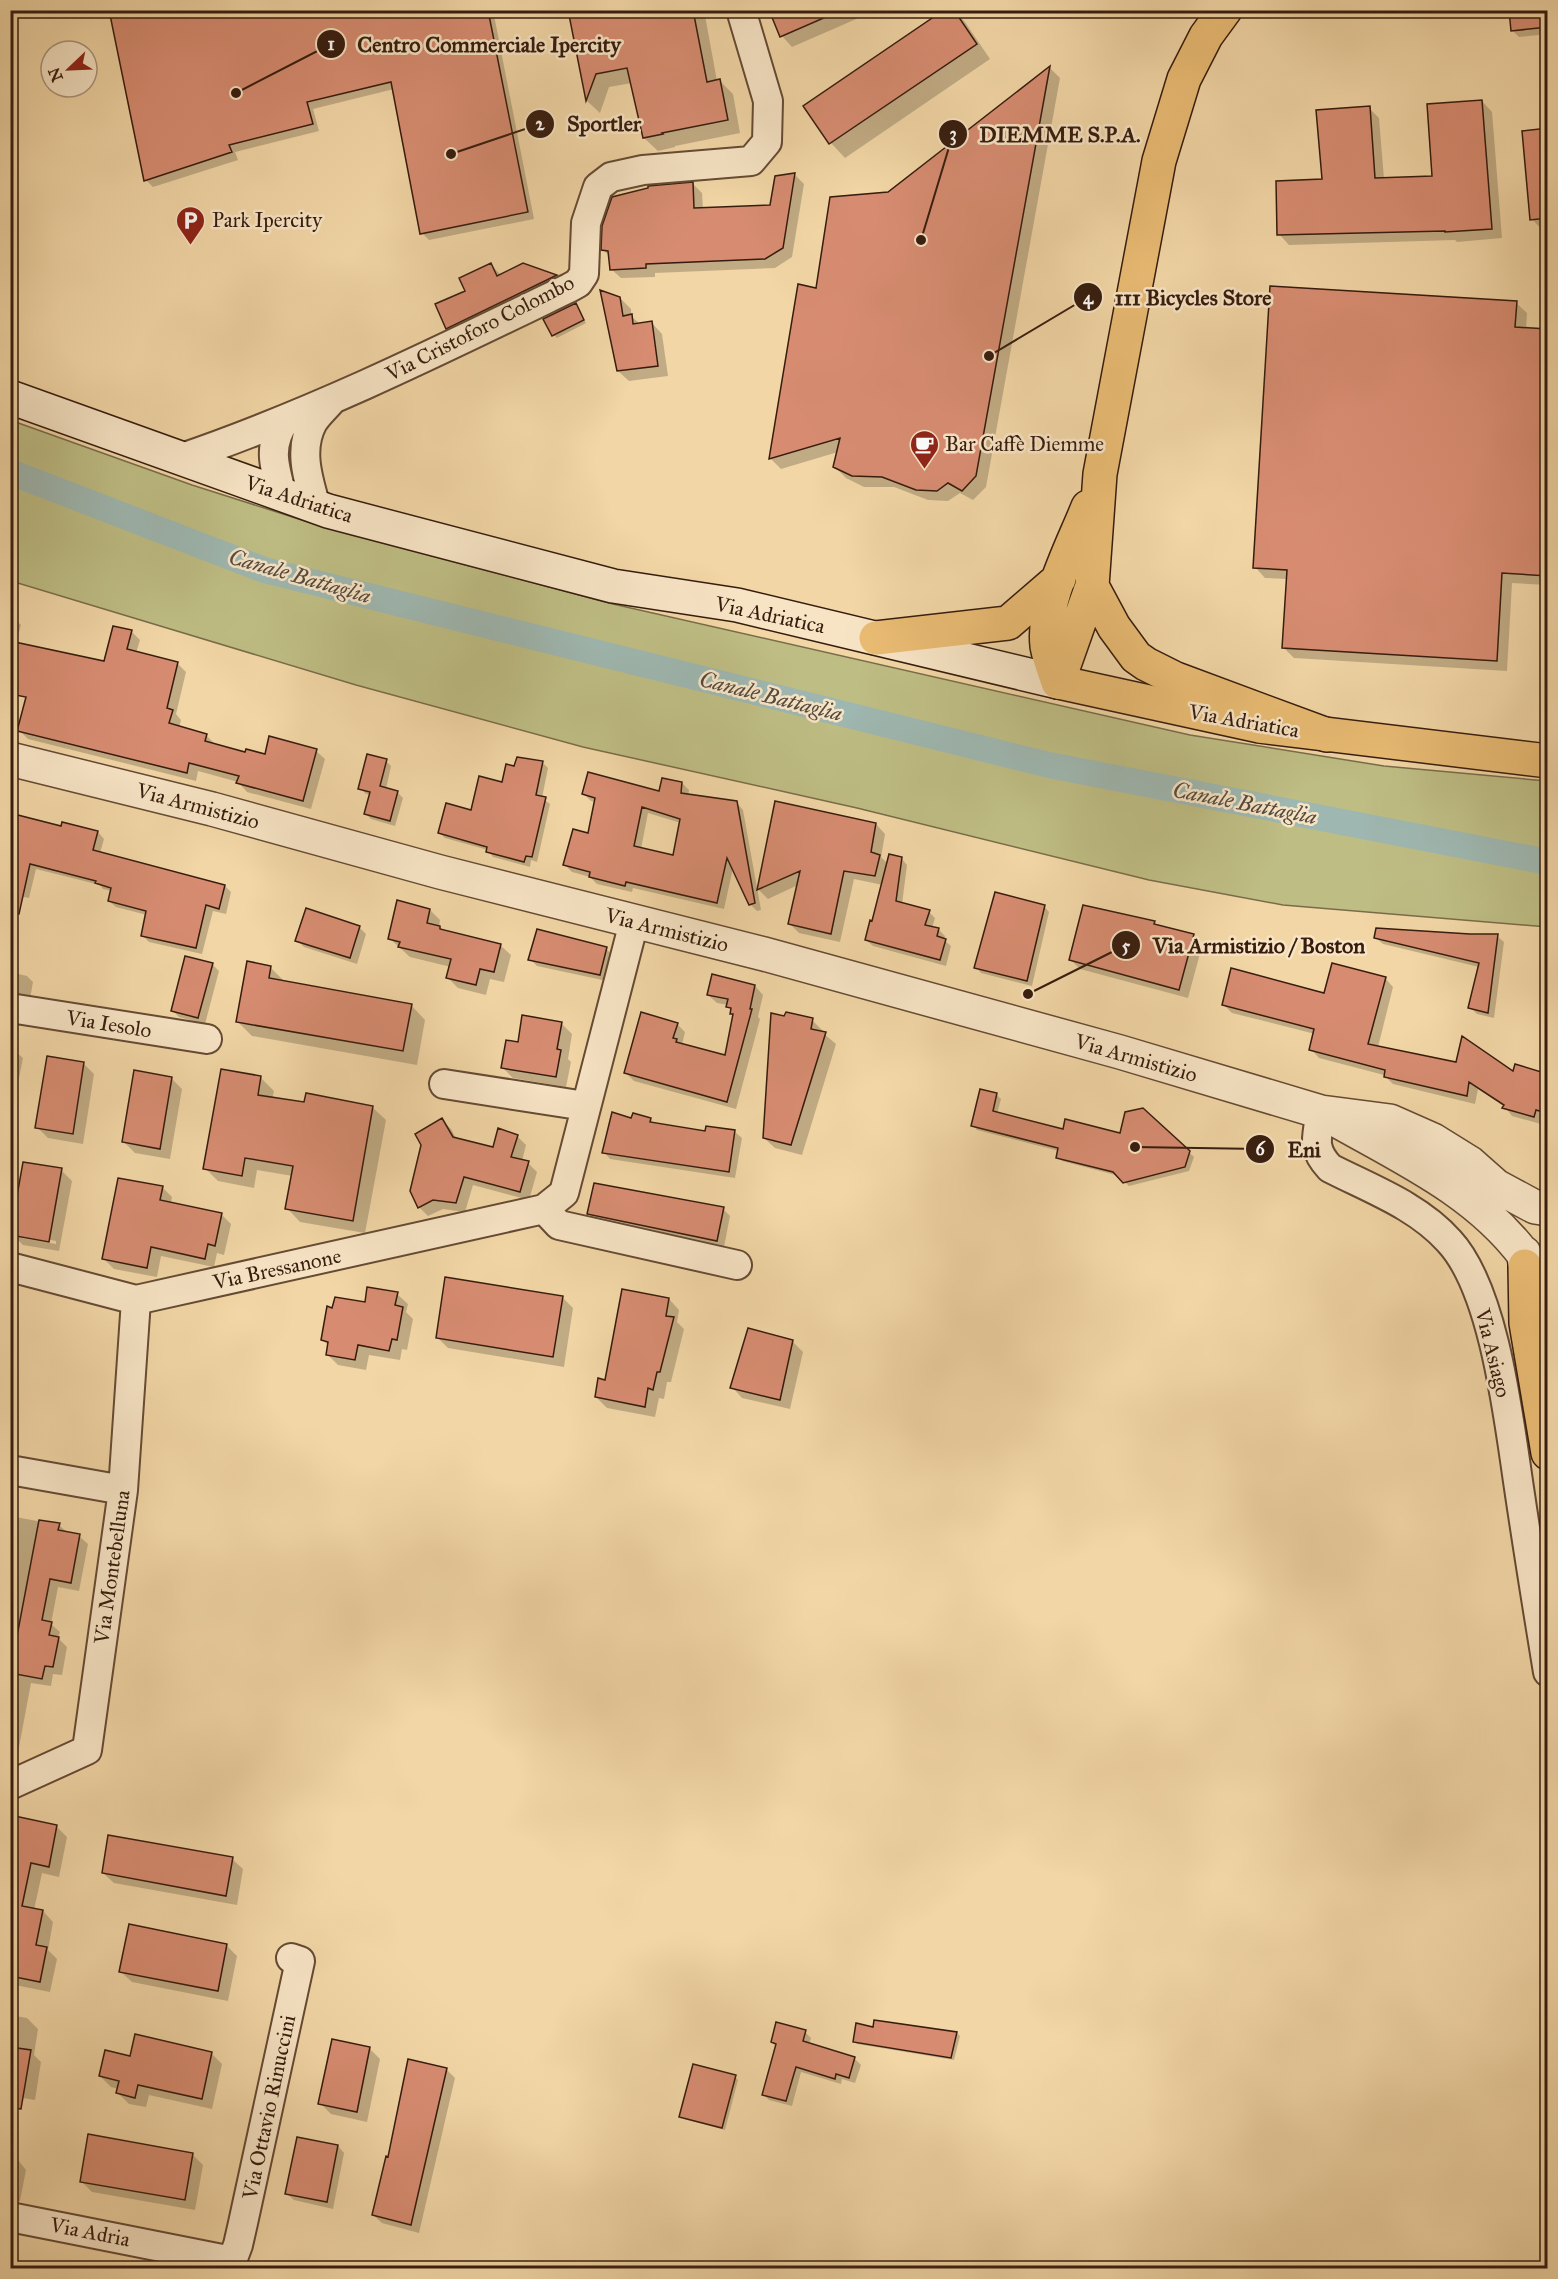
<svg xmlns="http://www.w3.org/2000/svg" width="1558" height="2279" viewBox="0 0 1558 2279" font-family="'IM FELL Great Primer',serif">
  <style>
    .green { fill: #bebd84; stroke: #7a6c49; stroke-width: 1.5 }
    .shadow { fill: #0003; fill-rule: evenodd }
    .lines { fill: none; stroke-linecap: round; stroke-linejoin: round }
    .canal { stroke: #9eb7b0; stroke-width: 26 }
    .building { fill: #d78c71; stroke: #361c0e; stroke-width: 1.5; fill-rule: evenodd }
    .minor-casing { stroke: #654a34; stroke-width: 32 }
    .tertiary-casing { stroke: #654a34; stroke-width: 36 }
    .secondary-casing { stroke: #361c0e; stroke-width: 36 }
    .primary-casing { stroke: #361c0e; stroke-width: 36 }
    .trunk-casing { stroke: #361c0e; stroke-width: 36 }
    .minor { stroke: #f7e4c5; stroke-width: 28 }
    .tertiary { stroke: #f7e4c5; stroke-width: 33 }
    .secondary { stroke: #f7e4c5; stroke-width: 33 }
    .primary { stroke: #e9bb73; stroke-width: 33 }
    .trunk { stroke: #e9bb73; stroke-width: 33 }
    .labels { text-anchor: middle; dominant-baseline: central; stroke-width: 5; stroke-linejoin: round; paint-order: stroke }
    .poi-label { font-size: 21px; fill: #361c0e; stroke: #f7e4c5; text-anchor: start }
    .street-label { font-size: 21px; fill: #361c0e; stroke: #f7e4c5 }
    .water-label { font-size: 22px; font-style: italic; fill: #554a3f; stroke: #f7e4c5 }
    .leader { fill: none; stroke: #361c0e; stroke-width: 2 }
    .callout-dot { fill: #361c0e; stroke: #f7e4c5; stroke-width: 2 }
    .mark-label { font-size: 18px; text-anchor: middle; font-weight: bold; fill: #fff }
    .callout-label { font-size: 22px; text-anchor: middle; font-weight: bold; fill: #361c0e; stroke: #f7e4c5; stroke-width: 5; stroke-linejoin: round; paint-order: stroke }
  </style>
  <rect width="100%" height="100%" fill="#f2d6a6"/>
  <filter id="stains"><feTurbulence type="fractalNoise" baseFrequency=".00333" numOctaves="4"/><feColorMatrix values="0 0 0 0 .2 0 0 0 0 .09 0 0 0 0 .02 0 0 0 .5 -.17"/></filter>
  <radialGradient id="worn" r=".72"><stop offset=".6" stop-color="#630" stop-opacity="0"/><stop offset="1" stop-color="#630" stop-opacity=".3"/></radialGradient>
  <path class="green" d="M10,420L192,485L327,528L613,604L1190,735L1384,766L1547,781V927L1283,905L1149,880L857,808L583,747L356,685L11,581Z"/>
  <path class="shadow" d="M111,10H493L534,219L429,240L422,233L394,89L313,109L319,131L235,152L238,160L153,187L146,180Z
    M569,10H704L717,81H720L733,94L740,133L675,146V147L658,151L644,138L632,83L609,87L600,113L587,101Z
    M771,10H877L792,47L782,36Z
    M954,10L965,22L990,59L845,158L831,143L805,106Z
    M1548,10V34L1519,37L1512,30Z
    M1050,68L1060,78L986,487L973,500L960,493L948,501L928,500L894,487H864L846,478L835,467L838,452L781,469L770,458L817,289L889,193Z
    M1482,101L1492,112L1502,238L1457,242L1455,240L1289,245L1279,234L1323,181L1369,108L1379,118L1384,179L1434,177Z
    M1548,130V229L1542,230L1532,219Z
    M794,174L804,184L792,257L775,268L655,273V277L621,278L611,269L610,256L603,250L693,184L702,193L703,209L771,206Z
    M491,265L501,275L523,265L557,277L566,286L457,338L448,328L467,291Z
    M620,298L631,309V316L640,324L652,323L662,334L668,376L629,381L618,371Z
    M1516,303L1527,313L1526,329L1548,330V585L1512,583L1507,671L1294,658L1283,647L1287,579L1265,578L1255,567Z
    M575,305L586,323L557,338L554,335Z
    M10,615L21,625L16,643L105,663L131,631L140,640L136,653L177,663L186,672L176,714L181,720L179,728L206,735L215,744L246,754L266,756L316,751L325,759L311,809L247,792L238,782L198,771L196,781L28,739L19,730L29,692L10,687Z
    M386,761L391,766L386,789L397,792L403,798L395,826L371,819L366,814L371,795L366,794L360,788Z
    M542,762L548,768L542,798L550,804L537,862L531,860L530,867L493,857L488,850L445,838L440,833L472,812L503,784L515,768Z
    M682,783L689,790L688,796L736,802L743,810L761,910L757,911L750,904L733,868L724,909L633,888L632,892L597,884L590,877L572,872L565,865L589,835L596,802L591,801L584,794L661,793ZM648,813L681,823L674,857L641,849Z
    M776,803L876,824L885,834L881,857L888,864L901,858L907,865L902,904L929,912L935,918L932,928L938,929L945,936L944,940L951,946L946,966L873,946L866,940L874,923L883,885L854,879L840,942L799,933L790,924L798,885L768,899L759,890Z
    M10,814L62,828L98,832L104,839L100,853L225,886L231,892L226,914L213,911L202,954L149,942L142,935L147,915L116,907L109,901L112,891L103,889L100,885L36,869L29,898L14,895Z
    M1044,906L1049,912L1032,986L981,973L976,967Z
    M430,910L440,920L439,927L442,931L500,945L511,955L504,982L490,979L486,995L458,988L448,978L451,967L410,957L389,938Z
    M1125,915L1193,936L1202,946L1188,998L1080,969L1070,959Z
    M359,927L366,934L357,964L304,947L297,940Z
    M1497,936L1504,942L1494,1018L1477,1014L1470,1007L1479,967L1383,944L1376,938Z
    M606,949L613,955L607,981L537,966L530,959Z
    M212,964L219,971L205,1024L179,1017L172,1010Z
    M270,967L286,983L411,1005L425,1020L417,1065L252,1036L237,1021Z
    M10,972L27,976L33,982L30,999L10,1000Z
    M1385,978L1393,987L1378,1047L1514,1074L1548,1075V1126L1512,1116L1505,1107L1478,1089L1475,1104L1393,1084L1384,1075L1319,1058L1311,1049L1315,1034L1232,1013L1223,1004L1325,995Z
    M755,986L763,995L758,1017L760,1019L736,1109L634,1081L625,1072L677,1024L685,1032L682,1045L726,1057L734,1015L728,1005L717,1003L708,995Z
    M812,1020L823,1031V1033L836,1044L802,1155L775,1148L764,1138Z
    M561,1023L572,1034L568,1059L571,1062L566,1087L513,1078L503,1068L519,1044Z
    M10,1047L23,1058L14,1103L10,1102Z
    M84,1064L94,1074L83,1144L48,1138L37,1127Z
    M171,1078L182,1089L170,1159L135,1153L124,1142Z
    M261,1078L274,1091L272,1099L306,1104L372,1107L386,1120L365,1233L300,1222L287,1208L293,1176L257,1170L254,1188L218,1181L205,1168Z
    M981,1091L997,1095L1001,1099L997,1114L1064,1130L1121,1135L1143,1109L1194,1157L1189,1171L1129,1186L1119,1176L1062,1161L1058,1157L1059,1151L977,1130L973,1125Z
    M650,1119L656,1125L706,1132H735L742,1138L735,1178L610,1159L604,1152L632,1120Z
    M442,1120L451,1129L457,1140L494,1148L517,1136L526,1145L522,1161L528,1163L537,1172L529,1200L473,1185L465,1212L443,1209L428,1216L419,1207Z
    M61,1170L72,1181L59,1251L23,1245L12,1234ZM22,1235L56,1241V1244L22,1238Z
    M162,1187L172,1197L171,1203L221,1214L231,1224L224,1255L217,1253L214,1267L161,1256L157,1277L114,1269L104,1259Z
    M723,1209L730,1216L724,1247L595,1220L588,1214Z
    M397,1294L408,1304L406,1312L413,1319L407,1350L402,1349L400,1360L369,1355L366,1370L338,1365L327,1354L329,1346L323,1340L366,1304Z
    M562,1297L573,1308L564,1367L448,1348L437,1337Z
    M669,1299L679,1310L677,1322L684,1329L671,1382H667L664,1399L659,1398L655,1417L607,1408L596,1397L606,1381Z
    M792,1341L803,1352L790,1409L742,1398L732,1387Z
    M10,1516L59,1525L68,1533L79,1536L88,1544L79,1591L58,1587L51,1624L60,1632L58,1638L67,1647L62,1675L53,1674L51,1686L31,1683L16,1763L10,1762Z
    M57,1827L67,1837L59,1877L42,1873L34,1910L43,1911L53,1922L48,1950L57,1959L50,1992L10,1984V1838Z
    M232,1859L243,1869L237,1905L114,1883L103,1873Z
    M226,1945L237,1956L228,2001L132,1982L121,1972Z
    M10,2015L27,2018L38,2029L34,2055L41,2062L35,2100L10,2096Z
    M805,2032L811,2038L809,2044L855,2059L861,2065L855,2083L842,2079L841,2084L801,2072L792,2106L769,2100L763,2094L777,2046L772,2042Z
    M957,2033L960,2036L954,2060L857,2044L854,2041Z
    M370,2049L380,2059L367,2122L331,2114L320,2103Z
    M212,2054L222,2064L212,2109L149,2095L146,2107L129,2104L118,2093L119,2089L111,2087L100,2076L131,2058Z
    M446,2069L455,2078L419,2233L382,2223L373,2215L389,2158Z
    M735,2077L738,2080L725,2130L684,2119L681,2116Z
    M338,2146L344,2153L333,2209L294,2200L287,2194Z
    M10,2150L26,2170L20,2201L10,2199Z
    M192,2154L203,2165L195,2210L92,2192L81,2181Z
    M10,2261L41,2268H10Z"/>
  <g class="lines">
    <path class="canal" d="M10,472L264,570L1049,765L1548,862"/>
  </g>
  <path class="building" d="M109,10H488L528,212L420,234L391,82L307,102L313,124L229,145L232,152L144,181Z
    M568,10H693L707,82L720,79L728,120L662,133L663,134L643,138L627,68L596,74L586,101Z
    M769,10H842L780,37Z
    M944,10H954L977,44L829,144L803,106Z
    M1509,10H1548V27L1511,31Z
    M1050,66L976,476L962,491L948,483L937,491L916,490L882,477L852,476L833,467L840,438L769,459L798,284L816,288L830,197L888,192Z
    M1482,100L1492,229L1445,232V231L1277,235L1276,181L1322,179L1316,110L1370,106L1375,178L1432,176L1427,104Z
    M1548,128V218L1530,220L1522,131Z
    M795,173L783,248L765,259L646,264V268L610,270L608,251L601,250L602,226L612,197L648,188V186L693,182L694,208L770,205L775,176Z
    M491,263L497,276L523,263L557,275L446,329L435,304L465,291L459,278Z
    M1270,286L1517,301L1515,327L1548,329V576L1502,573L1497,661L1282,648L1287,570L1253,568Z
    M600,290L620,297L623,316L632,314L633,324L652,321L658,366L617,371Z
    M576,303L584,320L552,336L543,319Z
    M113,626L132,630L127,649L178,662L167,708L173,710L169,723L207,734L205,741L245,752L246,749L265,754L269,736L317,749L303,801L236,783L239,776L189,763L187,773L17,731L26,697L10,694V641L104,661Z
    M367,754L387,759L380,786L398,791L390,821L364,814L370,792L358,789Z
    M517,757L543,761L536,795L546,797L532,857L526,856L524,862L509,858L486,852L487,847L438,833L446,803L471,810L479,776L502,782L506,764L514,766Z
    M588,772L659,791L662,778L682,782L681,793L737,801L755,903L749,905L727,858L717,903L626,882L625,886L589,877L590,872L563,865L573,829L588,833L595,798L582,794ZM642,807L680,819L673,855L634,846Z
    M775,801L876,823L871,852L880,855L875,876L844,871L831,934L788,924L800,871L757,890Z
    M10,813L61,826L62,822L98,831L93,850L225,885L219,909L206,905L196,948L141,936L146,911L108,901L111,888L95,883L96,881L30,864L19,914L10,913Z
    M889,854L902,857L896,901L930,910L925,925L939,928L937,936L946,939L940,960L865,940L870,920L872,921Z
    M995,892L1045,905L1027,981L974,968Z
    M397,900L430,909L427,923L440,926V929L501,944L494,972L480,969L476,985L446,978L451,959L398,947L400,942L388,939Z
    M1083,905L1155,921L1154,924L1194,934L1179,990L1069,960Z
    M306,908L360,926L350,958L295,941Z
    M1376,928L1470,934H1498L1488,1013L1468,1008L1479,963L1374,938Z
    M537,929L607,947L600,975L528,960Z
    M185,956L213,963L198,1018L171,1011Z
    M247,961L271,966L269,978L412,1004L403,1051L236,1022Z
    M1332,963L1386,977L1368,1044L1456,1062L1462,1036L1513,1071L1515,1064L1548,1074V1095L1543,1112L1536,1110L1534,1117L1502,1108L1504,1105L1469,1082L1467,1096L1384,1077L1385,1070L1309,1050L1314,1029L1222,1005L1231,968L1324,993Z
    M712,974L755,985L750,1009H752L727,1102L624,1073L641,1012L678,1023L673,1038L677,1039L676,1042L725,1055L733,1014H730L731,1008L726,1007L728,999L707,995Z
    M786,1012L813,1018L811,1029L826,1032L791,1145L763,1138L771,1013L784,1016Z
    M522,1015L562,1022L557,1049L561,1050L556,1077L501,1068L506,1040L518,1042Z
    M47,1056L84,1062L73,1134L35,1128Z
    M221,1069L261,1076L258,1095L304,1102L306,1093L373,1106L353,1221L285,1209L293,1166L245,1158L242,1176L203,1169Z
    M134,1070L172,1077L160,1149L122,1142Z
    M980,1089L997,1093L993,1111L1063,1129L1065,1119L1120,1133L1125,1112L1143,1108L1190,1151L1185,1167L1123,1183L1113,1172L1056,1158L1058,1148L971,1126Z
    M612,1112L631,1118L633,1113L651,1118L650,1122L705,1131L706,1126L735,1130L729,1172L602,1153Z
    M442,1118L453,1137L493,1147L498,1128L518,1135L511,1157L529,1161L520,1192L464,1177L456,1203L433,1200L418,1208L410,1191L421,1145L415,1134Z
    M23,1162L62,1168L49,1242L10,1235Z
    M118,1178L163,1186L160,1200L222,1213L215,1246L208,1244L205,1259L151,1247L147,1268L102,1259Z
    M594,1183L724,1207L717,1241L587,1214Z
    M445,1277L563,1296L553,1357L436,1338Z
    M367,1287L398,1292L395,1305L403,1307L397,1340L392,1339L389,1351L358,1345L355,1360L326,1355L328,1342L321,1340L327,1306L332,1308L335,1297L365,1302Z
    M622,1289L669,1298L666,1316L674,1317L660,1372H657L653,1390L648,1388L645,1407L595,1397L598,1378L605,1380Z
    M748,1328L793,1340L780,1400L730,1388Z
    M39,1520L60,1523L58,1530L80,1534L71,1583L50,1579L42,1620L52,1622L49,1635L59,1637L53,1667L45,1666L42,1679L10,1673Z
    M10,1815L57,1825L49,1867L31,1863L22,1906L43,1910L36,1945L47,1947L40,1982L10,1976Z
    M108,1835L233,1857L226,1896L102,1873Z
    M129,1924L227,1944L218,1991L119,1972Z
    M874,2020L957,2032L951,2058L853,2042L856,2023L873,2027Z
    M776,2022L806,2030L803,2041L855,2057L849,2078L836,2074L835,2079L796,2067L786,2101L762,2095L776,2044L771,2042Z
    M135,2034L212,2052L202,2099L138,2085L135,2098L116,2093L119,2081L99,2076L105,2050L130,2056Z
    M332,2039L370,2047L357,2112L318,2104Z
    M10,2047L31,2050L21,2109L10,2108Z
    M408,2059L447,2068L411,2225L372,2215L386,2156L388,2157Z
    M693,2064L736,2075L722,2128L679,2117Z
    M88,2134L193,2153L185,2200L80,2182Z
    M297,2137L338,2145L327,2202L285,2194Z"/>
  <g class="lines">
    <defs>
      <path id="minor" d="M179,459C314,413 441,350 569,288L578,283L584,274L586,223L598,187L611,177L643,170L751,161L767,142L768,101L741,10
        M282,495C274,466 267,445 286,419
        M316,507C308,479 298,449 313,422C318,414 326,407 332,400
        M10,1008L207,1039
        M444,1084L585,1106
        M1321,1112C1317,1137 1311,1148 1330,1168C1371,1189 1418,1206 1449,1241C1495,1290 1509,1422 1519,1488C1528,1549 1538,1611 1548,1672
        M544,1209L559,1225L737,1265
        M10,1267L136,1300L544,1209L564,1193L634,922
        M10,1470L123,1490
        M10,1785L87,1750L123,1490L136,1300
        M10,2217L232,2261
        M232,2261L238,2245L243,2223L300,1961L291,1958"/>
      <path id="tertiary" d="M10,759L212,809L440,872L764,954L1120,1052L1321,1112L1390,1121L1433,1140L1470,1163L1496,1186L1535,1207L1548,1209
        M1336,1120C1403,1158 1477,1192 1524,1255
        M1524,1253C1524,1272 1533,1284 1548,1295"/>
      <path id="secondary" d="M10,397L328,511L613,586L737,605L1058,682"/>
      <path id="primary" d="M1058,682L1259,726L1548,761"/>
      <path id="trunk" d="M1092,586L1114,627L1136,657L1146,664L1176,679L1327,735
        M876,638L1008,623L1059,579
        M1058,682L1092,586L1100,474L1159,161L1184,79L1206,36L1225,10
        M1058,682C1054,670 1049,658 1047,646C1042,602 1072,547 1088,507
        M1525,1266L1526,1323L1548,1453"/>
    </defs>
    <use href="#minor" class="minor-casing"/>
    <use href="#tertiary" class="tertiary-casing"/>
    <use href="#secondary" class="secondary-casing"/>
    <use href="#primary" class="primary-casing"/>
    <use href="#trunk" class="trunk-casing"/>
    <use href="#minor" class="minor"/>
    <use href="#tertiary" class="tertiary"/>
    <use href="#secondary" class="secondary"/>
    <use href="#primary" class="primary"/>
    <use href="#trunk" class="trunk"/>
  </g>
  <defs>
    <symbol id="parking-pin" viewBox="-11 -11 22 30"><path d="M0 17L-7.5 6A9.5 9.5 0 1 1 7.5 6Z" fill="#8f2418" stroke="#f7e4c5"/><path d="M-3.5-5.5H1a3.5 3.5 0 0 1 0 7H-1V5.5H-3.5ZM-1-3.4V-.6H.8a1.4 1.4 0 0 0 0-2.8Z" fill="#fff"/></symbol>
    <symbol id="cafe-pin" viewBox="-11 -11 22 30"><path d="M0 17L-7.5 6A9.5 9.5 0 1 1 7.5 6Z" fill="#8f2418" stroke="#f7e4c5"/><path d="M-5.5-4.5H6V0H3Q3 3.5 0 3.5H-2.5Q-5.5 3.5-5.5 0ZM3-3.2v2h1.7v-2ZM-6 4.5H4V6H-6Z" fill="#fff"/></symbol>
  </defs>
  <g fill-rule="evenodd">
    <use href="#parking-pin" x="174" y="204" width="33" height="45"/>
    <use href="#cafe-pin" x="908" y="428" width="33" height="45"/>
  </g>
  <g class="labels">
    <g class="poi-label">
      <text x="212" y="220">Park Ipercity</text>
      <text x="945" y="444">Bar Caffè Diemme</text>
    </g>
    <g class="street-label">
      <text transform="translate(480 328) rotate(-27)">Via Cristoforo Colombo</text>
      <text transform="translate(299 499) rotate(18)">Via Adriatica</text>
      <text transform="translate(770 615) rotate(12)">Via Adriatica</text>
      <text transform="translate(1244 721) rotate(10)">Via Adriatica</text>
      <text transform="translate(198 806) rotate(15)">Via Armistizio</text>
      <text transform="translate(667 930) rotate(14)">Via Armistizio</text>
      <text transform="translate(109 1024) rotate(9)">Via Iesolo</text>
      <text transform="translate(1136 1058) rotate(16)">Via Armistizio</text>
      <text transform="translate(277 1269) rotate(-12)">Via Bressanone</text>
      <text transform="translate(1493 1353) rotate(76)">Via Asiago</text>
      <text transform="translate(112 1567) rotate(-82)">Via Montebelluna</text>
      <text transform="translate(269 2107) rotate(-78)">Via Ottavio Rinuccini</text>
      <text transform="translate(90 2232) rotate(11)">Via Adria</text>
    </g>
    <g class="water-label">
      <text transform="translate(300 576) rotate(16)">Canale Battaglia</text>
      <text transform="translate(771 696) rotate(14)">Canale Battaglia</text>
      <text transform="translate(1245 803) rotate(11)">Canale Battaglia</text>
    </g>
  </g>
  <path class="leader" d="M236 93L331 44M451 154L540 124M921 240L953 134M989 356L1088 297M1028 994L1126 945M1135 1147L1260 1149"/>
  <g class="callout-dot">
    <circle cx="236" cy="93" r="6"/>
    <circle cx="451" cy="154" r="6"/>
    <circle cx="921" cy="240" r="6"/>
    <circle cx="989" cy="356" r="6"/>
    <circle cx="1028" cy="994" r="6"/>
    <circle cx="1135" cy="1147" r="6"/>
    <circle cx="331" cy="44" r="15"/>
    <circle cx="540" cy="124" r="15"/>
    <circle cx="953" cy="134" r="15"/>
    <circle cx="1088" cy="297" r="15"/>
    <circle cx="1126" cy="945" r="15"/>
    <circle cx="1260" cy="1149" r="15"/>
  </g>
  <g class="mark-label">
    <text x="331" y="50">1</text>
    <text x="540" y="130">2</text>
    <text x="953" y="140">3</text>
    <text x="1088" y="304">4</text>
    <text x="1126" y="952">5</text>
    <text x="1260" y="1155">6</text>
  </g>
  <g class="callout-label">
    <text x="489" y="52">Centro Commerciale Ipercity</text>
    <text x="604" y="131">Sportler</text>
    <text x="1060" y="142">DIEMME S.P.A.</text>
    <text x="1193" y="305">111 Bicycles Store</text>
    <text x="1259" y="953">Via Armistizio / Boston</text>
    <text x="1304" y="1157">Eni</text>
  </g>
  <rect width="1558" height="2279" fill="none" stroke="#f2d6a6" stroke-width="36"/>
  <rect x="12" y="12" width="1534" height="2255" fill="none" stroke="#361c0e" stroke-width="3"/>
  <rect x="18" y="18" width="1522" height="2243" fill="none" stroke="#361c0e" stroke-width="1.5"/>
  <g transform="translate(69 69) rotate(247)"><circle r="28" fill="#f7e4c5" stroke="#aa947c" stroke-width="1.5"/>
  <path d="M0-4.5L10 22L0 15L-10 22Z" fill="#8f2418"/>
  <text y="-9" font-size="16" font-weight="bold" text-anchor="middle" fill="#361c0e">N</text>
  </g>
  <rect width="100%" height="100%" filter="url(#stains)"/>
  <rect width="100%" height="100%" fill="url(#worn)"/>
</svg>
